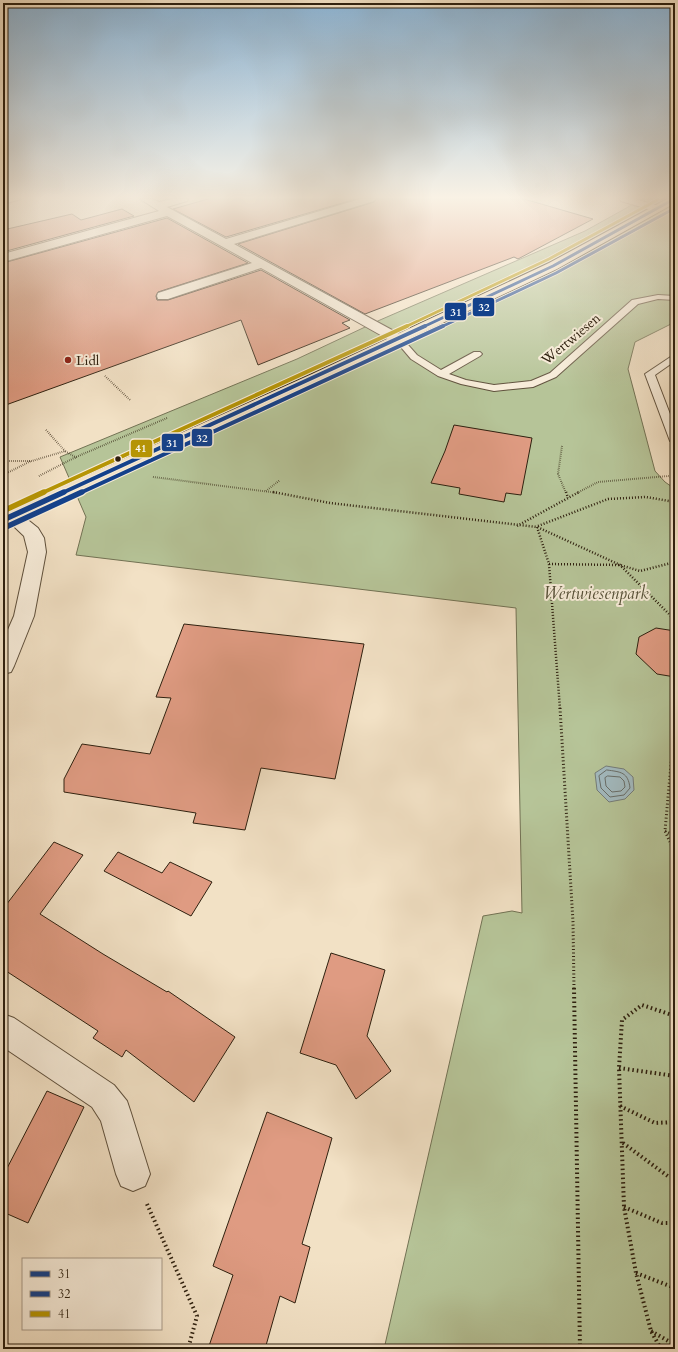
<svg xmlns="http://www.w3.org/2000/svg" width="678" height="1352" viewBox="0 0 678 1352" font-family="Cardo,serif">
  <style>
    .green { fill: #b6c498; stroke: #727254 }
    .water { fill: #a2bac0; stroke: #747c79 }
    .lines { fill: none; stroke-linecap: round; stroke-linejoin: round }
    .shore { stroke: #686d68; stroke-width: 1 }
    .building { fill: #df9b82; stroke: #2e200f }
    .service-casing { stroke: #5f503c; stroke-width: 2 }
    .minor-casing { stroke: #5f503c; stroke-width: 2 }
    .primary-casing { stroke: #2e200f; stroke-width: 2 }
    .path-far3 { stroke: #2e200f; stroke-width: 2; stroke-dasharray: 0.5 1.5; stroke-linecap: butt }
    .path-far2 { stroke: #2e200f; stroke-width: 2.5; stroke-dasharray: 1 2; stroke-linecap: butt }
    .path-far1 { stroke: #2e200f; stroke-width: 3; stroke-dasharray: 1 2.5; stroke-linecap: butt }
    .path { stroke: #2e200f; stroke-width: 4; stroke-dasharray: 1.5 3; stroke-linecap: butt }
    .service { fill: #f7ecd9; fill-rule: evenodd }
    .minor { fill: #f7ecd9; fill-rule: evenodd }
    .primary { fill: #f2e1c5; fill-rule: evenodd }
    .bus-1-far2-casing { stroke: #f7ecd9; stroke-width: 4.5 }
    .bus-1-far1-casing { stroke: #f7ecd9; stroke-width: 6 }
    .bus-1-casing { stroke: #f7ecd9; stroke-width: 8 }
    .bus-2-far2-casing { stroke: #f7ecd9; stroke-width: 4.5 }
    .bus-2-far1-casing { stroke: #f7ecd9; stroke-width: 6 }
    .bus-2-casing { stroke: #f7ecd9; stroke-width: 8 }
    .bus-3-far2-casing { stroke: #f7ecd9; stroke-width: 4.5 }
    .bus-3-far1-casing { stroke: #f7ecd9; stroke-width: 6 }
    .bus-3-casing { stroke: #f7ecd9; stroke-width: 8 }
    .bus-1-far2 { stroke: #14418b; stroke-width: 3 }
    .bus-1-far1 { stroke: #14418b; stroke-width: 4 }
    .bus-1 { stroke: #14418b; stroke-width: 5.5 }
    .bus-2-far2 { stroke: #14418b; stroke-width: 3 }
    .bus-2-far1 { stroke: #14418b; stroke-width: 4 }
    .bus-2 { stroke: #14418b; stroke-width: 5.5 }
    .bus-3-far2 { stroke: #b69505; stroke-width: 3 }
    .bus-3-far1 { stroke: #b69505; stroke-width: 4 }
    .bus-3 { stroke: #b69505; stroke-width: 5.5 }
    .poi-dot { fill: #8f2418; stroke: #f7ecd9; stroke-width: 1.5 }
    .bus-dot { fill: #2e200f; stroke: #f7ecd9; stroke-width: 1.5 }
    .labels { text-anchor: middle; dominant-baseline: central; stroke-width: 4; stroke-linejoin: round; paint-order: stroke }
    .far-street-label { font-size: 14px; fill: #2e200f; stroke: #f7ecd9 }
    .far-poi-label { font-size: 14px; fill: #2e200f; stroke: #f7ecd9; text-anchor: start }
    .park-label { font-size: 17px; font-style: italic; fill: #575138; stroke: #f7ecd9 }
    .line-badge { stroke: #f7ecd9; stroke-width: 1.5 }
    .badge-label { font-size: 11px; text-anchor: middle; font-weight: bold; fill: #fff }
  </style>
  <rect width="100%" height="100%" fill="#f2e1c5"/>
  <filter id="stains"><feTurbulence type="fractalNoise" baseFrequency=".005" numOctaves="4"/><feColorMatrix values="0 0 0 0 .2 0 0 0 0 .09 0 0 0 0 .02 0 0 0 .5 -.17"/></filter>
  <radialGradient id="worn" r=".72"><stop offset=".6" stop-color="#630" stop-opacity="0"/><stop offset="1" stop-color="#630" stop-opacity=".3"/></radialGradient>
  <path class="green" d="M641,199H675V322L635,342L628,369L655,471L665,482L675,489V1349H384L483,916L512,911L522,913L516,608L76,555L86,517L60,457L297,359L380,320L585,231L630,206Z"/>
  <path class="water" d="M606,766L624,769L633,777L634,790L625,799L609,802L597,790L595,773Z"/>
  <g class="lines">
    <path class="shore" d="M607,770C621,772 628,772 630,788L624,795L610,797L601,788L599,776Z
      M608,776L620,777L624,781L625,787L621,791L612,792L606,786L605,778Z"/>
  </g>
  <path class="building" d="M208,199H356L226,237L173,209Z
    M376,199H524L593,219L518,259L514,257L365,314L238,244L374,202Z
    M122,209L134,216L3,252V230L72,214L81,220Z
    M167,218L248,263L158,292L156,296L157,300H168L261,270L350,320L342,323L350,328L258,365L241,320L3,406V263Z
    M454,425L532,438L521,495L506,493L504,502L459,494L460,488L431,483L445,451Z
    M184,624L364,644L335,779L261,768L245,830L193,823L196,813L64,792V779L82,744L150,754L171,698L156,697Z
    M656,628L675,631V677L657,674L636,654L639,637Z
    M54,842L83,855L40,914L103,954L167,992L168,991L235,1037L194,1102L126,1050L122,1057L93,1038L98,1031L3,969V909Z
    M118,852L162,873L170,862L212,882L191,916L104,871Z
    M331,953L385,970L367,1036L391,1071L356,1099L336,1065L300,1053Z
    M47,1091L84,1107L28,1223L3,1212V1176Z
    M267,1112L332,1138L302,1244L310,1247L295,1303L280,1296L265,1349H208L233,1275L213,1266Z"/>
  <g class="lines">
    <defs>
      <path id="service" d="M9,199H21L3,204V200Z
        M658,295L675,296V300L658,299L638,304L556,377L533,387L494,391L461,384L438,376L411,359L394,339L398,336L401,337L417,355L441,370L474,352H480L482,354L480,356L449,374L466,380L494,385L531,381L550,373L632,300Z
        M675,354V361L655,375L675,427V444L670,441L645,374Z"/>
      <path id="minor" d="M140,199H152L159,202L172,199H188L187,201L167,207L226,239L360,199H375L374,201L234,244L403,336L405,339L403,342L398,343L393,342L261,268L168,299H158L157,296L158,293L252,263L167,216L3,262V254L159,211Z
        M620,199H635L662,207L663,209L658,212L621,201Z
        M12,510L18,512L38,528L44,538L46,552L34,616L14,666L11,672L3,674V641L14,616L28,552L24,536L3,516L6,512Z
        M3,1014L14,1018L114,1085L127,1101L131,1113L150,1174L145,1186L133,1191L121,1186L116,1174L101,1121L92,1107L3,1047Z"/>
      <path id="primary" d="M667,199H675V203L557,269L322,380L3,526V513L312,374L549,263Z"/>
    </defs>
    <use href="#service" class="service-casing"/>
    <use href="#minor" class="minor-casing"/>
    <use href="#primary" class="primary-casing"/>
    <path class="path-far3" d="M105,376L130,400
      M46,430L65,451
      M562,446L558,474L566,493
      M3,461H32L65,451L77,458
      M3,475L31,461
      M39,476L76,457L167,418
      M153,477L278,493
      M266,491L280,480
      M577,493L598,482L668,476L675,478"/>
    <path class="path-far2" d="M273,492L330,503L537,527L620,565L675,620
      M566,492L568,498
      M517,526L579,492
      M538,526L608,499L646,497L675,502
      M537,527L549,564L560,709
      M549,564L620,565L640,571L675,562"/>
    <path class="path-far1" d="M560,708L573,922L574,989
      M675,720L665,831L675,853
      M665,831L675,836"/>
    <path class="path" d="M574,988L580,1349
      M619,1068L675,1076
      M620,1106L655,1123L675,1122
      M623,1143L669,1177L675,1176
      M147,1204L197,1316L188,1349
      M624,1207L662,1223H675
      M636,1273L675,1288
      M651,1331L675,1345
      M661,1349L651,1331L636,1273L624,1207L619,1068L622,1020L642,1005L675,1016"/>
    <use href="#service" class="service"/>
    <use href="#minor" class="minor"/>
    <use href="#primary" class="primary"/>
    <defs>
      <path id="bus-1-far2" d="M423,327L553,266L674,199"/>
      <path id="bus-1-far1" d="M62,493L425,326"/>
      <path id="bus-1" d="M3,520L64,492"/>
      <path id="bus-2-far2" d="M441,327L556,273L675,208"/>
      <path id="bus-2-far1" d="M80,493L443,326"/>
      <path id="bus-2" d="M6,527L82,492"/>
      <path id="bus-3-far2" d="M405,327L549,259L659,199"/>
      <path id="bus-3-far1" d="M42,493L407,326"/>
      <path id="bus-3" d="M3,511L44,492"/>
    </defs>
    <use href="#bus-1-far2" class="bus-1-far2-casing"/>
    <use href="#bus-1-far1" class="bus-1-far1-casing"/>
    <use href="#bus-1" class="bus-1-casing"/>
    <use href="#bus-2-far2" class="bus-2-far2-casing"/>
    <use href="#bus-2-far1" class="bus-2-far1-casing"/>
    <use href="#bus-2" class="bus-2-casing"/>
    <use href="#bus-3-far2" class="bus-3-far2-casing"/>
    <use href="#bus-3-far1" class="bus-3-far1-casing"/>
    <use href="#bus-3" class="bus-3-casing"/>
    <use href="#bus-1-far2" class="bus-1-far2"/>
    <use href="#bus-1-far1" class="bus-1-far1"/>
    <use href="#bus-1" class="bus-1"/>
    <use href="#bus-2-far2" class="bus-2-far2"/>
    <use href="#bus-2-far1" class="bus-2-far1"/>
    <use href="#bus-2" class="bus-2"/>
    <use href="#bus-3-far2" class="bus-3-far2"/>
    <use href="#bus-3-far1" class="bus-3-far1"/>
    <use href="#bus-3" class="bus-3"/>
  </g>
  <linearGradient id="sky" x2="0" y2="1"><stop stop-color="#8cb6d8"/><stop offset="0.51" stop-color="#f9f2e5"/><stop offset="1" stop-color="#f9f2e5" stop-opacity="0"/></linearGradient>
  <rect width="678" height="388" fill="url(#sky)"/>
  <circle class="poi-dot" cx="68" cy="360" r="4"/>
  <circle class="bus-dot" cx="118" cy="459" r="3.5"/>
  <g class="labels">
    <g class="far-street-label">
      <text transform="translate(571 339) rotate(-40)">Wertwiesen</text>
    </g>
    <g class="far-poi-label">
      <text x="76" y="360">Lidl</text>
    </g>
    <g class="park-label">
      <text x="596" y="593">Wertwiesenpark</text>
    </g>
  </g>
  <g class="line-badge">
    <rect x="472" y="297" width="23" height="20" rx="4" fill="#14418b"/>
    <rect x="444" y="302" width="23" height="19" rx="4" fill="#14418b"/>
    <rect x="191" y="428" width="22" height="19" rx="4" fill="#14418b"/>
    <rect x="161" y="433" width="23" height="19" rx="4" fill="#14418b"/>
    <rect x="130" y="439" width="23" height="19" rx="4" fill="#b69505"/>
  </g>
  <g class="badge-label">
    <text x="484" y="311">32</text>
    <text x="456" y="316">31</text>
    <text x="202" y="442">32</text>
    <text x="172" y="447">31</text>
    <text x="141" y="452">41</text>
  </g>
  <rect width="678" height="1352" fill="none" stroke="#f2e1c5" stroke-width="16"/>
  <rect x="4" y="4" width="670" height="1344" fill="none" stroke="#2e200f" stroke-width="2"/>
  <rect x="8" y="8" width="662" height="1336" fill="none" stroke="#2e200f"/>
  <rect x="22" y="1258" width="140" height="72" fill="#f7ecd9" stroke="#a79a88"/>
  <rect x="30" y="1271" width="20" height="6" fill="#14418b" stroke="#a79a88"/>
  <text x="58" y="1278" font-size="12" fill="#2e200f">31</text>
  <rect x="30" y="1291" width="20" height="6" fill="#14418b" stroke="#a79a88"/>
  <text x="58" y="1298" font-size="12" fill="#2e200f">32</text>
  <rect x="30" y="1311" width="20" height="6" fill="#b69505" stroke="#a79a88"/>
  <text x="58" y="1318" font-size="12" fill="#2e200f">41</text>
  <rect width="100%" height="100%" filter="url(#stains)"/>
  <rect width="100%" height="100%" fill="url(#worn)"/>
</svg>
